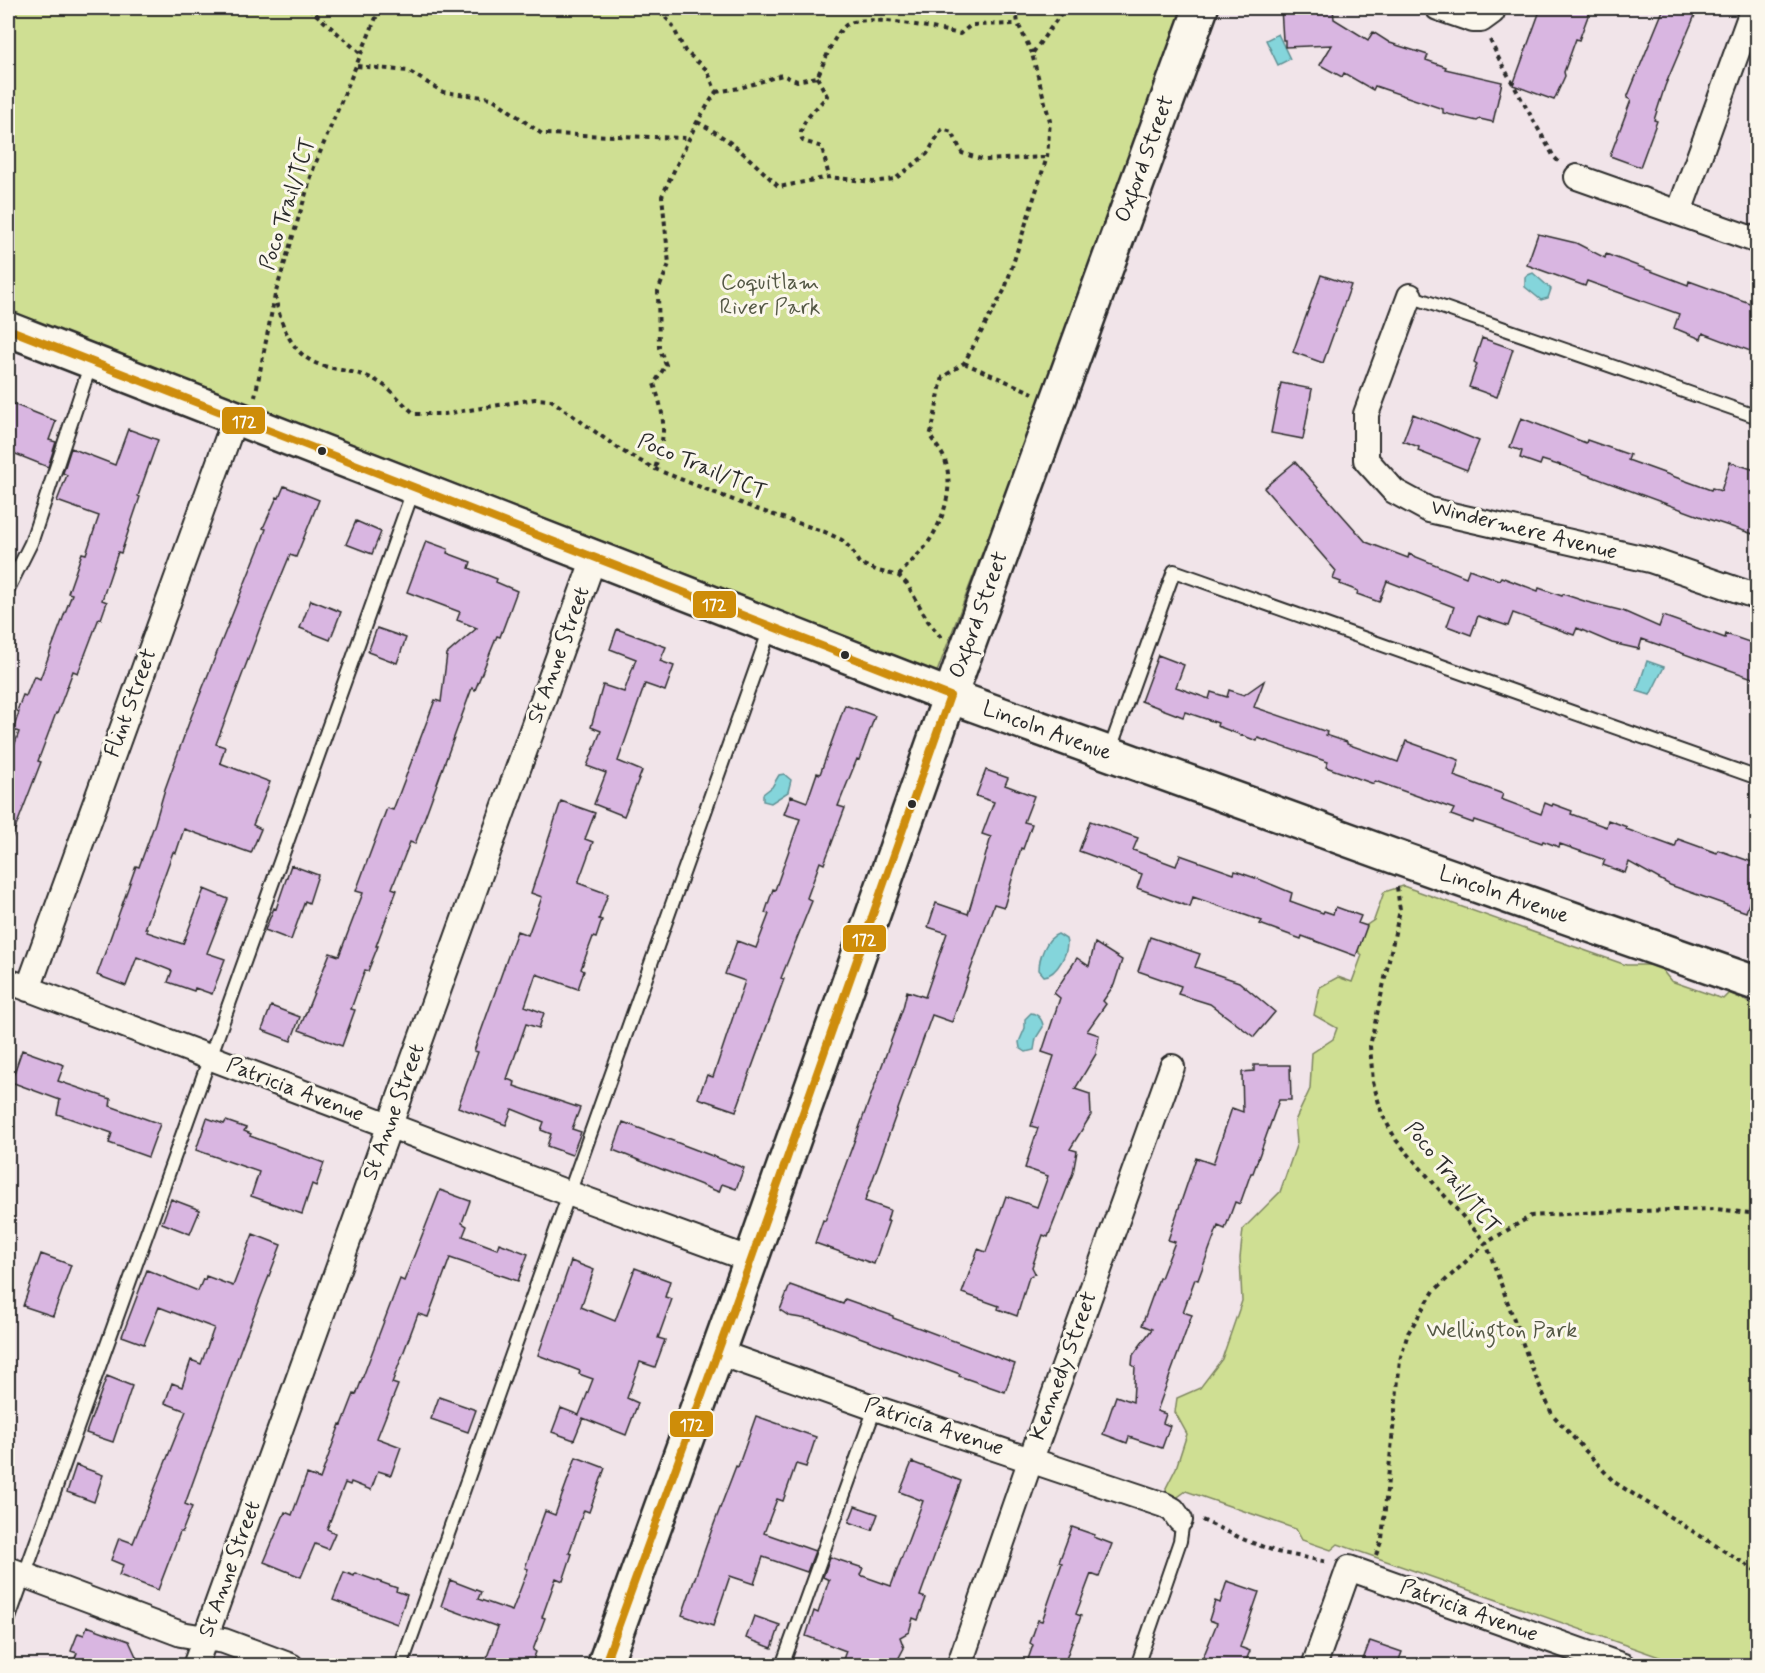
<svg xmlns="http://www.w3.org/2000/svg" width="1765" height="1673" viewBox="0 0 1765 1673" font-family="Mynerve,sans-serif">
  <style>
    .green { fill: #cfdf93; stroke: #7d855f; stroke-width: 1.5 }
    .water { fill: #84d5db; stroke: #609195; stroke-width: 1.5 }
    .building { fill: #d9b6e1; stroke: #2b2b2b; stroke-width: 1.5 }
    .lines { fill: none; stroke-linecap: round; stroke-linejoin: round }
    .lane-casing { stroke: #2b2b2b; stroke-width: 16 }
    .street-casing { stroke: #2b2b2b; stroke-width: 28 }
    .secondary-casing { stroke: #2b2b2b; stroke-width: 38 }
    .path { stroke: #2b2b2b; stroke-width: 4; stroke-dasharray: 4.5 4.5; stroke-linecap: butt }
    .lane { stroke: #fbf7ec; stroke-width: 12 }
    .street { stroke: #fbf7ec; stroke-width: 24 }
    .secondary { stroke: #fbf7ec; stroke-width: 33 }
    .bus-1-casing { stroke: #fbf7ec; stroke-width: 12 }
    .bus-1 { stroke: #ce8d09; stroke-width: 8 }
    .bus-dot { fill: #2b2b2b; stroke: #fbf7ec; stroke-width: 2 }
    .labels { text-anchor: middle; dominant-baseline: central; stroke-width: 6; stroke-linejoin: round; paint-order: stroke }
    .street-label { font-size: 22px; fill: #2b2b2b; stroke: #fbf7ec }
    .park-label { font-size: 22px; fill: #545845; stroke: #fbf7ec }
    .line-badge { stroke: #fbf7ec; stroke-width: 2 }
    .badge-label { font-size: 16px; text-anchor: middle; font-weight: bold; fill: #fff }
  </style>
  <rect width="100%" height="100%" fill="#f1e4e9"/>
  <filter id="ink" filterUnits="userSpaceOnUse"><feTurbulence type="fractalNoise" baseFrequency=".0167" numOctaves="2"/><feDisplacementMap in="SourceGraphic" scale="12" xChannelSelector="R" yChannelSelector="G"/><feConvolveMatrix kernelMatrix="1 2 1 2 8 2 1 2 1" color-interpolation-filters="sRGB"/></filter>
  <g filter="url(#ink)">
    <path class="green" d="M8,8H1187L1040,399L1031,445L1019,482L999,508L937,672L820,626L807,632L784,622L774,608L172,374L129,369L8,319Z
      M1403,886L1626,965H1658L1671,981L1723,999L1729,993L1757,1006V1665H1682L1338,1544L1331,1550L1302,1540L1296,1529L1186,1491L1175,1499L1167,1497L1166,1488L1176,1468L1187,1434L1175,1412L1177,1398L1200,1388L1222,1359L1242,1301L1240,1258L1243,1229L1280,1192L1297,1143L1295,1121L1310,1089L1312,1053L1333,1039L1337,1028L1314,1015L1320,987L1338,977L1352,982L1362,955L1356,949L1358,931L1374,920L1384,892Z"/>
    <path class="water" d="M1278,34L1290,59L1278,65L1266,40Z
      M1533,273L1551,289L1548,298L1541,300L1525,287V278L1528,275Z
      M1647,661L1664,667L1650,695L1637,691Z
      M784,774L791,780L788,792L771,803L763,801V794L772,787L779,775Z
      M1058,934L1066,939C1070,951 1057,975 1044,976L1039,970C1039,958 1046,938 1058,934Z
      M1031,1013C1038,1014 1043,1020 1043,1027L1036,1038L1034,1050L1026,1052L1020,1048L1019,1042L1025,1028V1019Z"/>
    <path class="building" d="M1281,8H1333L1334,19L1368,40L1373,32L1390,43L1428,55L1426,60L1446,67L1445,69L1502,82L1493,122L1480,119L1477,121L1443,113V109L1375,86L1373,90L1344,73L1342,77L1320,65L1332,45L1285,47V40H1283Z
      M1541,8H1591L1579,40L1576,39L1564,72L1565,76L1554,100L1513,85Z
      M1664,8H1698L1665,86L1654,120L1657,121L1640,167L1610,156L1631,100L1627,98Z
      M1538,234L1576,243L1605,258L1606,254L1688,285L1689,281L1758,306V354L1703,333L1701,339L1674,328L1679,314L1587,281L1585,286L1527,265Z
      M1321,275L1351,285L1323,363L1293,352Z
      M1482,338L1513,349L1497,397L1469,387L1477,364L1474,362Z
      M1281,383L1312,389L1303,439L1271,433Z
      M8,402L56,421L49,440L56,442L48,467L8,451Z
      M1413,414L1479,441L1467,470L1418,451L1419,447L1403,441Z
      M1521,418L1586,443L1587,440L1630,455L1628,460L1711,490L1712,488L1721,491L1730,462L1758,471V520L1753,534L1702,517L1558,464V465L1542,460L1540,465L1520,458L1522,451L1510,447Z
      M128,429L158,440L138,496L140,497L121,553L118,552L102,600L107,602L101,619L99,618L78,673L73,671L57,714L56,713L38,761L41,762L9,845L8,844V763L19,732L13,730L19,712L17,711L23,695L26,696L34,676L40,679L72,594L68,593L82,553L86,554L99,516L57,501L67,475L63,473L71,448L115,465Z
      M1295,462L1366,542L1408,558L1409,554L1466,577L1469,569L1499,580L1501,577L1538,591L1539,588L1562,596L1563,594L1587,602L1623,611L1659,627L1663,616L1725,638L1726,634L1758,645V680L1642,639L1639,649L1612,643L1577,628L1574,635L1513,613L1508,626L1478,616L1471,635L1447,626L1454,607L1387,581L1379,602L1357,594L1358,591L1340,584L1341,582L1333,579L1336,571L1264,488Z
      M284,486L319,500L296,557L290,555L261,625L216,744L225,747L220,763L270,782L253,825L261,829L251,853L184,829L176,853L173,852L145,929H147V932L183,944L204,889L228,899L207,953L225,959L212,994L195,988L194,991L168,982L172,971L137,957L126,986L97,975L136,866L139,867L155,823L165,789L191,717L261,543L266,529L263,528L277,497L279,498Z
      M356,521L381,532L372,554L346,544Z
      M426,541L448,549L447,553L471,562L469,568L497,579L496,582L517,591L500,637L497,636L475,690L472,688L415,844L410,842L392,888L397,890L376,946H378L368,971L365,970L351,1009L355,1010L342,1046L299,1030L330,953L339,956L363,893L356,891L387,808L393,810L435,700L441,702L447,654L477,628L457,620L460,612L407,592Z
      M311,600L341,612L330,640L300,628Z
      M377,628L406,638L397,663L368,652Z
      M617,629L666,647L660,661L674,666L665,691L645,684L618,761L642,771L624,816L594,804L606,773L587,766L601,731L591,727L603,685L624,692L636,659L610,649Z
      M1158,655L1184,665L1176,687L1209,699L1211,692L1227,697L1229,690L1244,695L1264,681L1254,707L1327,732L1326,735L1347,742V744L1398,762L1406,741L1459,760L1454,776L1503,794L1501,799L1541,814L1545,803L1552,806L1553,804L1572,811L1571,814L1606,827L1608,820L1627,827L1626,829L1675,847L1678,839L1717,853L1718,850L1758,864L1750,890L1753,891L1746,912L1670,885L1629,862L1625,873L1603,865L1605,860L1560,844L1559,847L1543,841L1542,843L1474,820L1473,823L1451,815L1454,809L1375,781L1374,784L1326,767L1328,762L1258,738L1257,741L1217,726L1218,723L1185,712L1183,717L1141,701Z
      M845,705L875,716L859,760L857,759L838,806L845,808L824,864L820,862L807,898L812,901L781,978L784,979L736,1111L698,1098L707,1075L713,1077L745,981L725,974L737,941L756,948L769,914L765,913L773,889L775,890L800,819L784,814L791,796L807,802L817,773L820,774Z
      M986,770L1008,778L1005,785L1034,796L1024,822L1032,824L1023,849L1021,848L1004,907L994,904L952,1022L932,1015L906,1087L865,1201L890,1210L887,1221H889L874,1264L815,1243L823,1220L825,1221L903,1008L907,991L925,997L947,933L928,927L936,903L968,914L991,837L982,834L994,802L976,796Z
      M561,801L595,813L585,839L593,842L578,883L608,894L599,919L602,920L596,938L593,937L581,969L584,971L578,989L536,974L525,1006L544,1013L539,1028L526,1024L507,1079L515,1082L514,1086L580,1108L572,1129L581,1132L572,1155L547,1146L551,1134L541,1130L544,1122L512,1109L506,1125L458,1107L478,1052L474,1051L517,931L528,935L542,897L531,893Z
      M1090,821L1138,838L1133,850L1176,866L1180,855L1234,874L1235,871L1261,880L1292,893L1290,901L1323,913L1324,911L1333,914L1336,907L1361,916L1358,923L1367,926L1356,956L1302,936L1301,939L1260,924L1262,921L1193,897L1190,907L1137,888L1142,874L1079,851Z
      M291,865L318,875L309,903L305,901L291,940L265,930L274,908L276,909Z
      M1150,937L1200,954L1195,967L1239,982L1275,1012L1254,1037L1210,1004L1178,994L1181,986L1138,971Z
      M1095,943L1122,960L1114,985L1103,1001L1106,1004L1087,1031L1099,1035L1096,1054L1075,1089L1090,1094L1091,1115L1070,1149L1077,1151L1073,1173L1048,1237L1043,1235L1032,1267L1035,1273L1029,1277L1017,1316L998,1309L999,1306L962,1293L978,1249L986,1252L1006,1196L1037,1207L1048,1176L1025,1168L1038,1128L1031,1126L1054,1056L1042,1052L1060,998L1054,993L1077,958L1089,966Z
      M271,1006L300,1017L291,1041L262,1030Z
      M22,1050L64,1065L58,1081L111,1099L110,1106L160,1124L148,1157L109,1143L112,1133L57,1114L60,1100L11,1082Z
      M1254,1065H1290L1291,1100H1279L1253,1173H1251L1240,1204L1235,1202L1225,1229L1218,1226L1198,1280L1195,1279L1183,1312L1192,1315L1157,1411L1166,1414L1163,1423L1170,1426L1162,1448L1129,1437L1127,1443L1103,1434L1116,1396L1133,1402L1135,1367L1132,1365L1133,1355L1152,1329L1142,1325L1159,1278H1161L1175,1242L1168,1240L1196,1158L1213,1164L1232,1108L1243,1112L1242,1072L1254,1071Z
      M207,1118L224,1124L226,1121L246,1128L244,1131L251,1134L250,1136L324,1163L316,1186L312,1184L302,1214L251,1196L259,1172L196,1150Z
      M623,1122L744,1168L736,1189L722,1184L719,1192L613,1150Z
      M440,1190L470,1201L462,1223L467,1226L463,1236L497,1249L499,1243L528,1254L518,1281L450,1258L428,1317L418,1314L392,1383L398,1385L377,1438L401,1447L391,1475L378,1471L371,1490L351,1482L350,1485L345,1483L327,1529L335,1533L328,1549L315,1544L301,1577L264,1562L285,1512L292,1515L307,1474L320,1479L340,1424L342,1425L354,1394L356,1395L400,1279L404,1281Z
      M171,1199L200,1210L190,1234L162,1223Z
      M253,1234L281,1245L241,1348L185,1504L192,1507L182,1532H180L158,1590L119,1575L123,1565L111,1560L119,1538L133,1543L186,1411L165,1403L172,1383L182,1387L191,1360L201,1364L214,1328L159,1307L144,1344L122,1336L147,1270L198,1291L203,1279L205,1280L206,1276L233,1286Z
      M41,1254L71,1265L53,1316L23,1306Z
      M571,1261L594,1270L581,1307L615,1321L635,1268L670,1281L665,1297L672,1299L658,1338L665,1340L655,1367L640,1362L627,1398L638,1403L626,1435L583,1418L574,1440L552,1432L561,1408L579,1415L593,1379L579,1374L580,1371L538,1355Z
      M790,1285L843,1304L845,1299L893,1316V1318L1015,1364L1005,1392L959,1376L960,1374L813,1320L789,1316L780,1310Z
      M107,1376L132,1386L113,1442L86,1433Z
      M439,1397L476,1410L468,1432L431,1419Z
      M756,1416L816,1437L806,1467L796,1464L783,1501L777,1499L764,1533L815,1551L807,1572L763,1557L754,1584L730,1576L713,1626L682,1615L711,1532L736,1466L738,1467Z
      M576,1457L605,1468L589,1512L584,1510L569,1553L572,1554L563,1581L556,1578L542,1617L545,1618L533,1650L536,1652L531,1665H484L498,1627L441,1606L450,1580L481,1592L478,1599L512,1611L528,1569L525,1568L545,1511L555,1515Z
      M912,1462L961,1481L920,1596L926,1598L918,1620L913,1618L909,1632L900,1637L904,1648L895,1665H841L846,1651L806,1636L814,1611L818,1613L829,1580L823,1577L830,1557L863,1568L860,1575L891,1586L923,1501L900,1492Z
      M76,1465L103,1475L94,1502L67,1492Z
      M855,1506L878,1514L872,1530L849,1522Z
      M1072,1527L1095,1535L1094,1537L1112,1544L1099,1577L1091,1574L1076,1614L1081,1616L1064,1665H1026L1033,1645L1030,1643L1038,1620L1042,1621L1062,1563L1059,1562Z
      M344,1572L354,1576L355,1573L397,1588L396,1591L407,1595L397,1624L333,1600Z
      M1227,1581L1259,1592L1240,1647L1250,1651L1244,1665H1200L1217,1623L1209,1620L1215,1601L1220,1603Z
      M754,1616L780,1625L772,1648L746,1638Z
      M87,1626L129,1641L140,1665H72L77,1653L71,1651L78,1633L84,1635Z
      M1370,1641L1402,1652L1397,1665H1361Z"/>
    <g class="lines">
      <defs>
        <path id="lane" d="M1410,296L1758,417
          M8,589L31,543L91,363
          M1109,752L1174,571L1758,778
          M8,1621L414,488
          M401,1666L770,629
          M782,1666L875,1408
          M1137,1666L1180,1541L1182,1527L1180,1520"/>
        <path id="street" d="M1438,8L1473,20H1481L1492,12L1493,8
          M1577,177L1758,241
          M1679,212L1753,8
          M1410,296L1366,414V460L1394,491L1429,510L1650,560L1758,597
          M8,981L568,1193L751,1260
          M28,989L235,418
          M717,1352L875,1408L1164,1505L1173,1510L1180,1520
          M8,1569L181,1634L224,1641L291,1666
          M195,1666L594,558
          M959,1666L1031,1459L1172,1067
          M1314,1666L1349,1568L1623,1666"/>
        <path id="secondary" d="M8,329L950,696L1393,856L1758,984
          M604,1666L751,1260L961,665L1201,8"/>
      </defs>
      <use href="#lane" class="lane-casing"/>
      <use href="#street" class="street-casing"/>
      <use href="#secondary" class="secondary-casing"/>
      <path class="path" d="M309,8L361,54
        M651,8L657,9L671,23L685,51L707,70L716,92L697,122L662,196L669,264L658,291L659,348L666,365L654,384C666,420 666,432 655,469
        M1016,8L1018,24L1032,53
        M1490,40L1499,59L1554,157L1560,163
        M357,66L408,71L443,92L492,98L542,134L689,138
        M817,77L827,96C818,108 794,125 803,141L822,147L829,177
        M716,92L740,88L782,75L797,81L817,77C825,62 833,35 846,25C865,12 937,29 960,34L971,25L1018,24
        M697,122C730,138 753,162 779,187L829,177L873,182L895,179L927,154L942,129L952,132L962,153L984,160L1047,157
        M275,295C280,324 292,358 324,366C342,371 361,372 377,381C392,389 402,404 415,414H445L535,399L551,400L622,451L655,469L756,509L825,532L842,540L851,549L859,563L878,571L899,576L907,584L928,621L943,640
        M964,363L1033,393
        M255,397L275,295L314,167L380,8
        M899,576C906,566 916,558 924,548C942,525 955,490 945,460C942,452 935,444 930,436C936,416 937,397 943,377L964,363L1005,289L1047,157L1050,121L1032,54L1065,8
        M1397,887L1400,910L1370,1046L1373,1082L1382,1114L1396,1140L1486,1243L1531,1366L1552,1414L1614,1482L1758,1572
        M1202,1520L1245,1540L1277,1552L1328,1562
        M1376,1555L1382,1539L1400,1360L1408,1333L1434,1291L1486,1243L1531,1216L1600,1212L1716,1209L1758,1214"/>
      <use href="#lane" class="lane"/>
      <use href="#street" class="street"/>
      <use href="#secondary" class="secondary"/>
      <defs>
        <path id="bus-1" d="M8,329L950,696
          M604,1666L751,1260L950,696"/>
      </defs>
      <use href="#bus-1" class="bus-1-casing"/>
      <use href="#bus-1" class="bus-1"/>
    </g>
  </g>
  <g class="bus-dot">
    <circle cx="322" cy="451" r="5"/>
    <circle cx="845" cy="655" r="5"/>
    <circle cx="912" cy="804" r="5"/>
  </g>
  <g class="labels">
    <g class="street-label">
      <text transform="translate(1145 159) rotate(-70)">Oxford Street</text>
      <text transform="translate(288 204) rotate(-72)">Poco Trail/TCT</text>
      <text transform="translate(702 467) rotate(23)">Poco Trail/TCT</text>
      <text transform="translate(1524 530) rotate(14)">Windermere Avenue</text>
      <text transform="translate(979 615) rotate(-70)">Oxford Street</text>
      <text transform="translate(559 655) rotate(-70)">St Anne Street</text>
      <text transform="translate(131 703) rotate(-70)">Flint Street</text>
      <text transform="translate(1047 731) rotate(20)">Lincoln Avenue</text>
      <text transform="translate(1504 895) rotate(19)">Lincoln Avenue</text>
      <text transform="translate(295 1090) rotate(21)">Patricia Avenue</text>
      <text transform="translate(394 1112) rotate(-70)">St Anne Street</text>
      <text transform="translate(1452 1178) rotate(51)">Poco Trail/TCT</text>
      <text transform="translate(1064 1366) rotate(-70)">Kennedy Street</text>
      <text transform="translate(934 1427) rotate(18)">Patricia Avenue</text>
      <text transform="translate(230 1569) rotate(-70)">St Anne Street</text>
      <text transform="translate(1469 1611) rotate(20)">Patricia Avenue</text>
    </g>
    <g class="park-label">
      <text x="770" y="283">Coquitlam<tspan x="770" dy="25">River Park</tspan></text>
      <text x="1502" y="1331">Wellington Park</text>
    </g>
  </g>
  <g class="line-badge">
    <rect x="221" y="406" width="45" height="29" rx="6" fill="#ce8d09"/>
    <rect x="692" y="590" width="45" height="29" rx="6" fill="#ce8d09"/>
    <rect x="842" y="924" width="45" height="29" rx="6" fill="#ce8d09"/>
    <rect x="669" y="1410" width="45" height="28" rx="6" fill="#ce8d09"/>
  </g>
  <g class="badge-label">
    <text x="244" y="427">172</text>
    <text x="714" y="610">172</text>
    <text x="864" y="945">172</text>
    <text x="692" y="1430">172</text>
  </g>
  <rect width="1765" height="1673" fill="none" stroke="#fbf7ec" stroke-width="30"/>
  <rect x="15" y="15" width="1735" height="1643" fill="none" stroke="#2b2b2b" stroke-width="2" filter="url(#ink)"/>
</svg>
